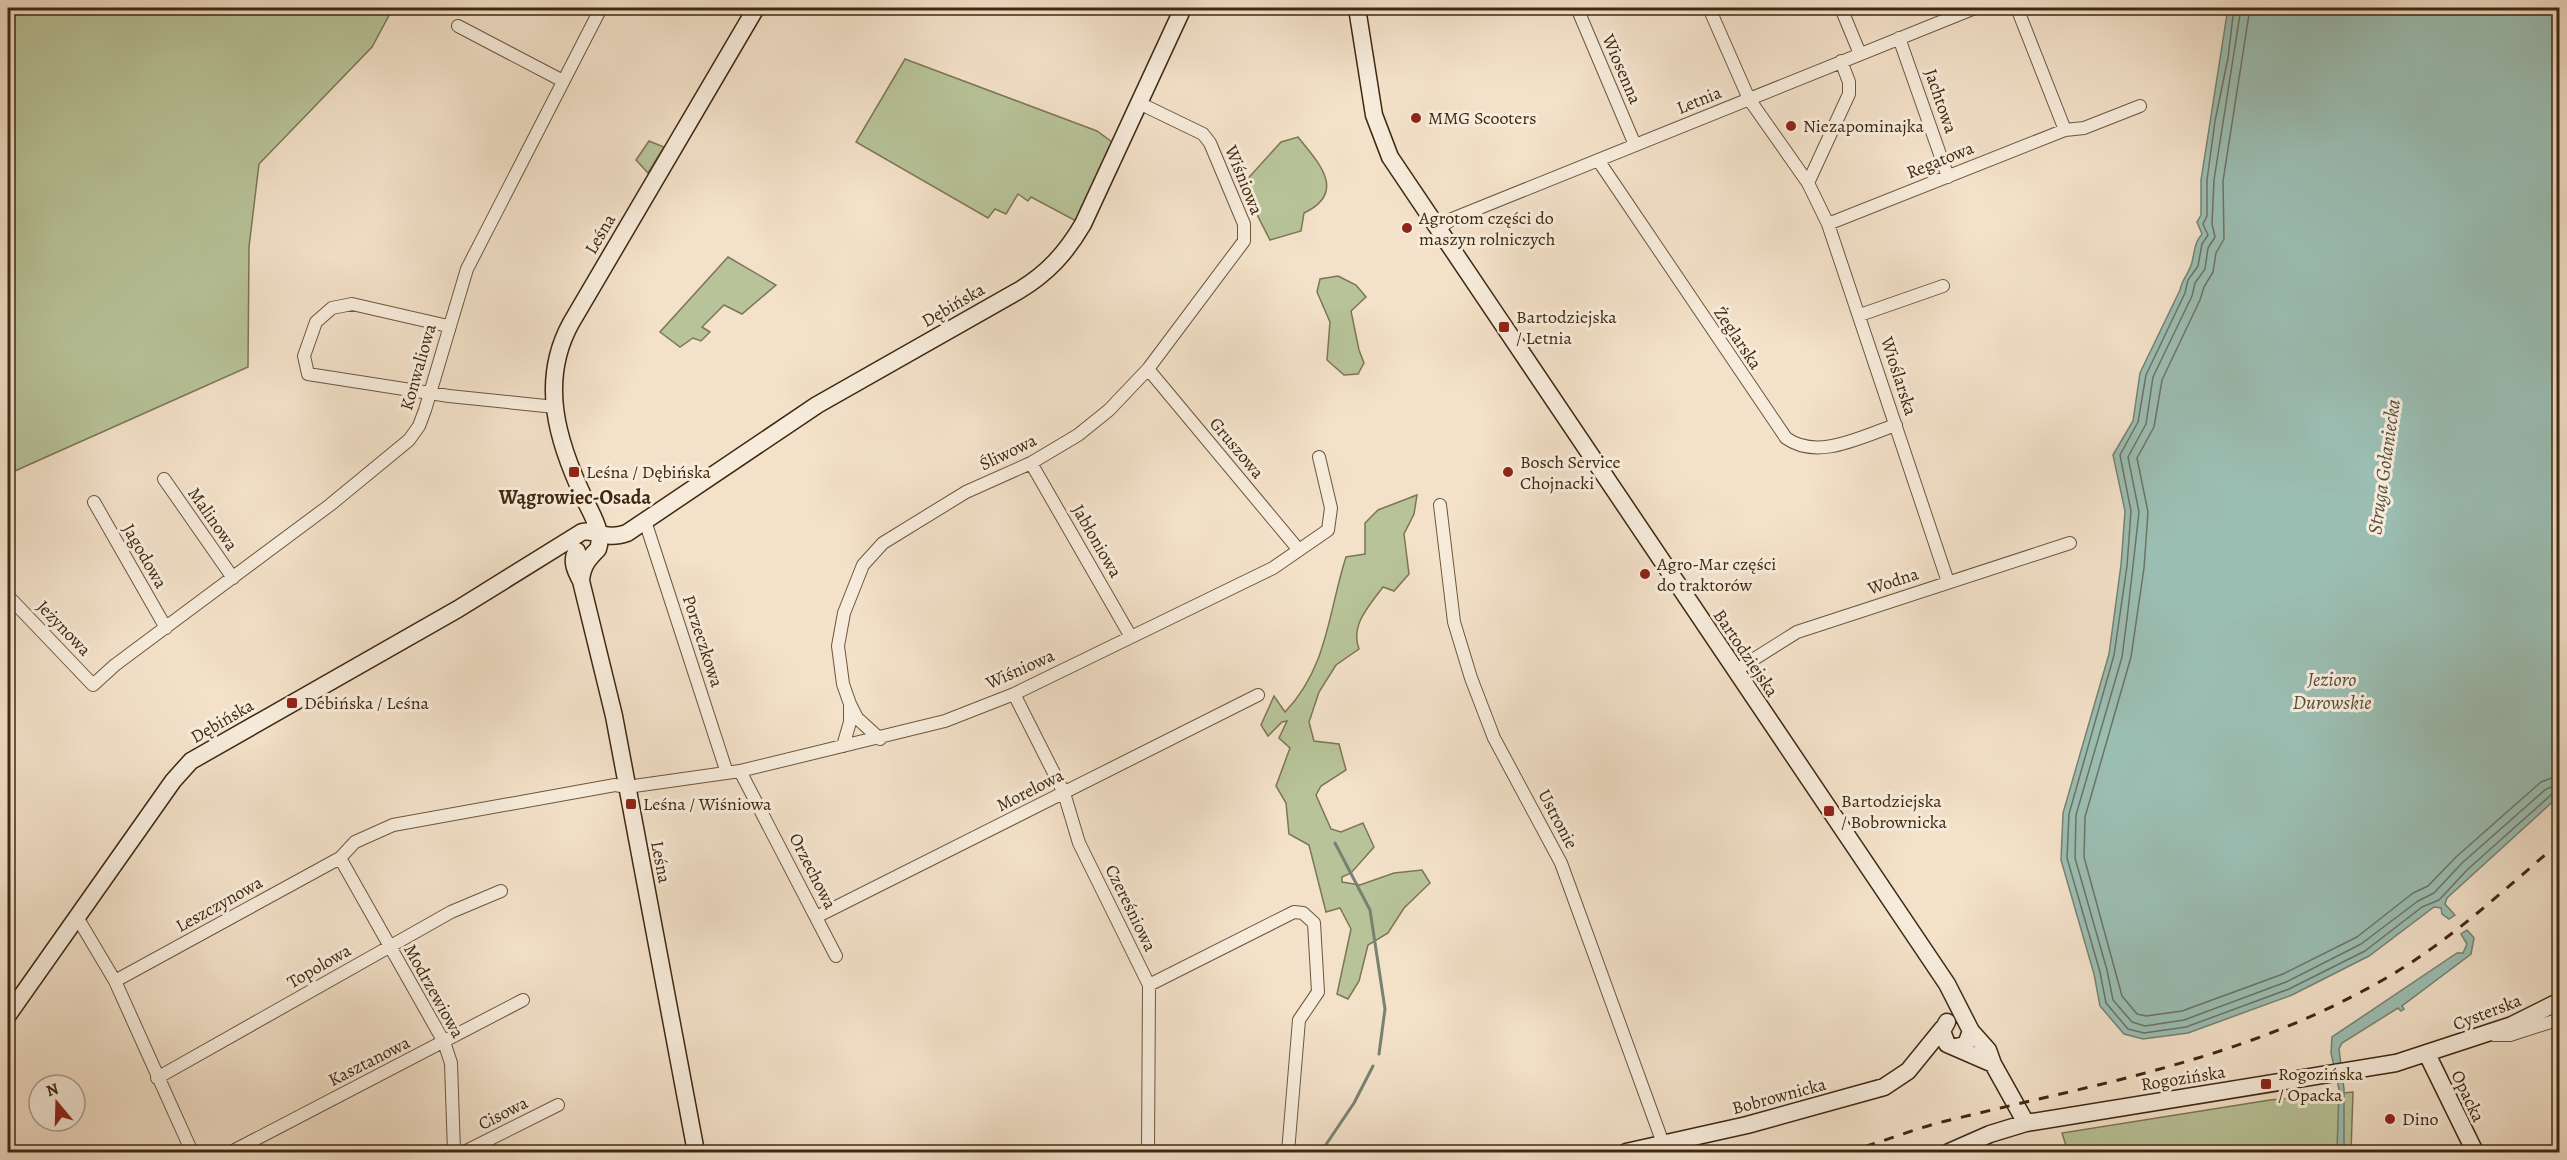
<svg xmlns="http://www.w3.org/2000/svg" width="2567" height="1160" viewBox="0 0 2567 1160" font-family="Alegreya,serif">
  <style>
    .green { fill: #b8c399; stroke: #7c7654; stroke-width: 1.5 }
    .water { fill: #9bbeb3; stroke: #768272; stroke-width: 1.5 }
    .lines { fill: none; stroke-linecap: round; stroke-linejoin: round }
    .shore { stroke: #6d7362; stroke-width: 1.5 }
    .stream { stroke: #768272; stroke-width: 3 }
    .street-casing { stroke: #6c563e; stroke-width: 14 }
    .secondary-casing { stroke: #3f2810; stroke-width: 19 }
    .street { stroke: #f7ecdc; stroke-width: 12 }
    .secondary { stroke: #f7ecdc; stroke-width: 16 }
    .rail { stroke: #3f2810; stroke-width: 3; stroke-dasharray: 10 10; stroke-linecap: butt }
    .poi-dot { fill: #8f2418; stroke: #f7ecdc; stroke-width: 2 }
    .labels { text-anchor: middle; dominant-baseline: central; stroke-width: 6; stroke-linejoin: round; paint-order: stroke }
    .street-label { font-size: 18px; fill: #3f2810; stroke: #f7ecdc }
    .poi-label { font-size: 18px; fill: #3f2810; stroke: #f7ecdc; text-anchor: start }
    .water-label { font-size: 20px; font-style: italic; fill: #564e39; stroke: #f7ecdc }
    .neighbourhood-label { font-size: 20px; font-weight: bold; fill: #3f2810; stroke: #f7ecdc }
  </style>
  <rect width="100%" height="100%" fill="#f3e1c9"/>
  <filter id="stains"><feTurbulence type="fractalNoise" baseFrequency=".00333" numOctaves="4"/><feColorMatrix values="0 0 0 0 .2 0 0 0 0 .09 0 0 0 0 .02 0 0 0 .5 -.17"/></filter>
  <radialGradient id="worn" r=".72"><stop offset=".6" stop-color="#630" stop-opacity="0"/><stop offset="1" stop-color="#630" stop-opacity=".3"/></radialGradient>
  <path class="green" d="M8,8H393L372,47L259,164L249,247L248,367L8,474Z
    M905,59L1097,131L1112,142L1076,221L1031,197L1028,201L1018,194L1006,214L995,209L988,218L856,142Z
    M1298,137C1318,162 1348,192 1304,213L1301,231L1270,240L1242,185L1281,142Z
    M649,141L664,147L648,173L636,160Z
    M728,257L776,285L742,314L724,305L702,327L710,332L701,341L693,338L680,347L660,332Z
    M1338,276L1356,285L1366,297L1351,311L1359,350L1364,363L1358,374L1344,375L1327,360L1330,322L1317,292L1320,279Z
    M1417,495L1414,514L1404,534L1409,574L1394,591L1383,587C1369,606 1350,625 1359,649L1336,665L1319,692L1309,722L1314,741L1339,744L1346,770L1321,786L1316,795L1331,829L1341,832L1363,823L1374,847L1351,873L1342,877V882L1360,885L1394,873L1422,870L1430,883L1404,908L1388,933L1368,945L1359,981L1348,999L1337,994L1351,929L1340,908L1326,912L1309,845L1289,834L1286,803L1276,786L1290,748L1279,738L1287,721L1282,722L1268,736L1261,725L1274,696L1285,712C1328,667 1328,613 1346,557L1365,554V523L1378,510Z
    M2353,1092L2351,1152H2068L2062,1133L2270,1100Z"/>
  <path class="water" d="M2228,8H2559V796L2447,898L2445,904L2455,915L2449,919L2442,914L2441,908L2434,907L2369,956L2292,995L2188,1033L2143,1039L2124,1034L2100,1006L2094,974L2061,860L2063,813L2109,654L2121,565L2125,511L2113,455L2133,421L2140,373L2180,290C2182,279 2190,272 2192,262C2195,251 2194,243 2202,234L2197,222L2201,215V180Z
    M2467,930L2474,938L2471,954L2402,1006L2404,1009L2401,1011L2398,1008L2342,1043L2339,1049L2344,1089V1152H2337L2339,1089L2331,1053L2332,1037L2457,953H2463L2467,944L2461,934Z"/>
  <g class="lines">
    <path class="shore" d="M2234,8L2228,58L2215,121L2207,180V216L2203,224L2208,235L2202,244L2198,266L2188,280L2185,293L2146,375L2138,422L2120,455L2131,511L2127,566L2114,655L2069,814L2067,858L2100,972L2106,1003L2128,1029L2144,1033L2186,1027L2289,989L2365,951L2422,907L2439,900L2468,869L2552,794L2560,792
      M2241,8L2214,180L2212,224L2215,237L2208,248L2205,269L2195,283L2192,296L2153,377L2146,424L2128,457L2139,512L2127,619L2122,657L2076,815L2075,858L2107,970L2113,1000L2132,1022L2145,1026L2184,1020L2286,982L2361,944L2418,901L2434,893L2462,863L2546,789L2560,784
      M2250,8L2223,181L2224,239L2216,253L2213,272L2204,287L2200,300L2162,380L2154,427L2137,458L2148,512L2144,568L2131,657L2085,817L2084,857L2122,996L2137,1014L2146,1016L2182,1011L2283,974L2357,937L2413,893L2428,886L2456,857L2541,782L2560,775"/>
    <path class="stream" d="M1335,843L1370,910L1385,1009L1379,1054
      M1321,1152L1354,1103L1373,1066"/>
    <defs>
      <path id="street" d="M1577,8L1635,145
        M1709,8L1749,99L1808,183L1828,224L1948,582
        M1841,8L1860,54
        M2017,8L2065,130
        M458,26L563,81
        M1899,38L1948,177
        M1598,160L1786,438C1818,461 1862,436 1896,425
        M1808,183L1849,94V82L1841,61
        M1828,224L2065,130L2084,128L2140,106
        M1438,229L1452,219L1975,8
        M1860,315L1943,286
        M448,326L352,304L332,308L316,322L304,356L308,374L449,396L555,407
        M1148,369L1298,549
        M1031,463L1131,637
        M164,479L233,578
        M94,502L166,628
        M1440,505L1454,622L1471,678L1494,738L1561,863L1664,1146
        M645,521L727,773
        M9,597L93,685L115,665L330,505L409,440L419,426L425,410L467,269L601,8
        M1735,671L1797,632L2070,543
        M1014,694L1064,793L1079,843L1149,985L1148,1152
        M880,739L857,718L850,704L843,684L838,646L844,613L863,565L883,543L966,492L1031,463L1078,435L1109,410L1148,369L1244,241V224L1210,143L1203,134L1139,103
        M843,746L850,722V706
        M740,771L836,956
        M340,858L444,1042L451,1063L454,1152
        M77,917L115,981L192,1152
        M816,917L1258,695
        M115,981L340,858L355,842L393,825L615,785L627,787L740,771L945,721L1014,694L1273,568L1328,530L1331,508L1319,457
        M1149,985L1294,912L1303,913L1314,923L1318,992L1299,1020L1288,1152
        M2494,1035H2510L2560,1019
        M157,1078L451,912L501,891
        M231,1152L523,1000
        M464,1152L558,1105"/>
      <path id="secondary" d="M1357,8L1374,115L1390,157L1947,984L1971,1031L1966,1044L1957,1047
        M577,551C570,560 576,572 581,581L614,716L696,1152
        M581,581C582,566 588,559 598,549C604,533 591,513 584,498C557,441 539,381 571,323L756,8
        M8,1015L173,781L191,761L458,609L582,532C598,529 604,541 627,533L817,405L1018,291C1047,274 1066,253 1083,224L1183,8
        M1947,1022L1942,1031L1947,1044L1993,1064
        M1971,1031L1988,1050L1993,1064L2026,1123
        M2427,1054L2475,1152
        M1626,1152L1747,1125L1884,1087L1908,1071L1943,1028
        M1949,1152L1990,1134L2026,1123L2396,1063L2512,1025L2560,1001"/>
    </defs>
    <use href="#street" class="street-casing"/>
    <use href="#secondary" class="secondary-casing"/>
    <use href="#street" class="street"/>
    <use href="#secondary" class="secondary"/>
    <path class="rail" d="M1846,1152C1881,1143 1915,1128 1950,1120C2105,1082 2247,1059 2388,977C2451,940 2504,890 2560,842"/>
  </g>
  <g class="poi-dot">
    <circle cx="1416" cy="118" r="6"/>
    <circle cx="1791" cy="126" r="6"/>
    <circle cx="1407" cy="228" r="6"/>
    <rect x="1498" y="321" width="12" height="12" rx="3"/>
    <rect x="568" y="466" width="12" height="12" rx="3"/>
    <circle cx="1508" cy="472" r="6"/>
    <circle cx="1645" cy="574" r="6"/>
    <rect x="286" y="697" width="12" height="12" rx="3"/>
    <rect x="625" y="798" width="12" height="12" rx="3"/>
    <rect x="1823" y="805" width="12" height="12" rx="3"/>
    <rect x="2260" y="1078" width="12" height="12" rx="3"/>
    <circle cx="2390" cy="1119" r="6"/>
  </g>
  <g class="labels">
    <g class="street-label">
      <text transform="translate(1622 69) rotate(67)">Wiosenna</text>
      <text transform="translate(1699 100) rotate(-22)">Letnia</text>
      <text transform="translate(1941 101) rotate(71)">Jachtowa</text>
      <text transform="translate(1940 160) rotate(-22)">Regatowa</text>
      <text transform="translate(1244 180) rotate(68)">Wiśniowa</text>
      <text transform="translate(600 234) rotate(-60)">Leśna</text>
      <text transform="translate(953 305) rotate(-30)">Dębińska</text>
      <text transform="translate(1738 338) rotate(56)">Żeglarska</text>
      <text transform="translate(418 367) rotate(-74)">Konwaliowa</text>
      <text transform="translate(1899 376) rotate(72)">Wioślarska</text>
      <text transform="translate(1237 448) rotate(50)">Gruszowa</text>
      <text transform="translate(1008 452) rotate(-26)">Śliwowa</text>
      <text transform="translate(213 519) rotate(55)">Malinowa</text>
      <text transform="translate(1097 541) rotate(60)">Jabłoniowa</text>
      <text transform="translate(145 556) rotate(60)">Jagodowa</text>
      <text transform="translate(1893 581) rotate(-18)">Wodna</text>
      <text transform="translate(64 628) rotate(46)">Jeżynowa</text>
      <text transform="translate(703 641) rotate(72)">Porzeczkowa</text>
      <text transform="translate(1746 653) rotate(56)">Bartodziejska</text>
      <text transform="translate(1020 669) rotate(-24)">Wiśniowa</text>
      <text transform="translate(222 721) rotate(-30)">Dębińska</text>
      <text transform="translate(1030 790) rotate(-27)">Morelowa</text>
      <text transform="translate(1558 819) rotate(62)">Ustronie</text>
      <text transform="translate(661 862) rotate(79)">Leśna</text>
      <text transform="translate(813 871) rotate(63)">Orzechowa</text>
      <text transform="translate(219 904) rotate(-29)">Leszczynowa</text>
      <text transform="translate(1131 908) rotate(64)">Czereśniowa</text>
      <text transform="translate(319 966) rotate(-30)">Topolowa</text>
      <text transform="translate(434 991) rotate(61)">Modrzewiowa</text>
      <text transform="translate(2487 1012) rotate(-21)">Cysterska</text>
      <text transform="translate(369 1061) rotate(-27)">Kasztanowa</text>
      <text transform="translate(2183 1078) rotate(-9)">Rogozińska</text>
      <text transform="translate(1779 1096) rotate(-15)">Bobrownicka</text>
      <text transform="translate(2468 1096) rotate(65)">Opacka</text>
      <text transform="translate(503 1113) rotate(-27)">Cisowa</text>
    </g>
    <g class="poi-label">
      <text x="1428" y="118">MMG Scooters</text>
      <text x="1803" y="126">Niezapominajka</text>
      <text x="1419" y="218">Agrotom części do<tspan x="1419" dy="21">maszyn rolniczych</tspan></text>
      <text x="1516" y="317">Bartodziejska<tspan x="1516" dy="21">/ Letnia</tspan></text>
      <text x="1520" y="462">Bosch Service<tspan x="1520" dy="21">Chojnacki</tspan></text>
      <text x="586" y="472">Leśna / Dębińska</text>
      <text x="1657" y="564">Agro-Mar części<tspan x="1657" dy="21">do traktorów</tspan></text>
      <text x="304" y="703">Debińska / Leśna</text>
      <text x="1841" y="801">Bartodziejska<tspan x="1841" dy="21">/ Bobrownicka</tspan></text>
      <text x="643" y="804">Leśna / Wiśniowa</text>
      <text x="2278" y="1074">Rogozińska<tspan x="2278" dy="21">/ Opacka</tspan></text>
      <text x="2402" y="1119">Dino</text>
    </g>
    <g class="water-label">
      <text transform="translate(2384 467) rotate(-82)">Struga Gołaniecka</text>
      <text x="2332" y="679">Jezioro<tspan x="2332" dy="23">Durowskie</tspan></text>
    </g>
    <g class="neighbourhood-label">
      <text x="575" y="497">Wągrowiec-Osada</text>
    </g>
  </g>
  <rect width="2567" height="1160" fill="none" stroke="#f3e1c9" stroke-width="30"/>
  <rect x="9" y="9" width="2549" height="1142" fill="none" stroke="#3f2810" stroke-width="3"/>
  <rect x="15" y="15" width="2537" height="1130" fill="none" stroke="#3f2810" stroke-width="1.5"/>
  <g transform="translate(57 1103) rotate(341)"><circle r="28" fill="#f7ecdc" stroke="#ad9e8a" stroke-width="1.5"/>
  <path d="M0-4.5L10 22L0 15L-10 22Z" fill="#8f2418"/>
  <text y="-9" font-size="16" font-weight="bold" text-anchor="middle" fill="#3f2810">N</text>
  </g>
  <rect width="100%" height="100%" filter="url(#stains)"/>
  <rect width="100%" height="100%" fill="url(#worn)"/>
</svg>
